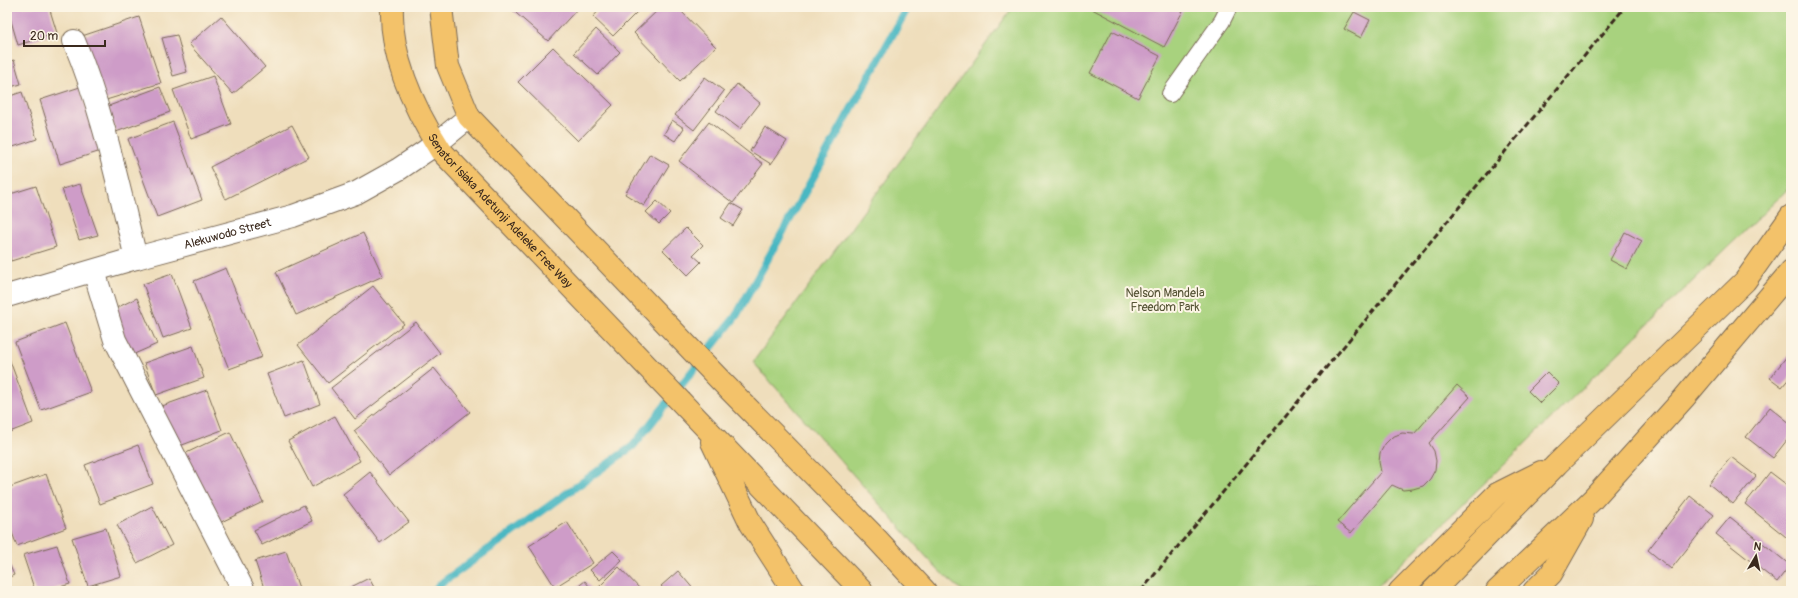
<svg xmlns="http://www.w3.org/2000/svg" width="1798" height="598" viewBox="0 0 1798 598" font-family="Pangolin,sans-serif">
  <style>
    .green { fill: #a8d27e; stroke: #727e4e }
    .lines { fill: none; stroke-linecap: round; stroke-linejoin: round }
    .stream { stroke: #48b7c2; stroke-width: 8 }
    .building { fill: #ce9cc8 }
    .lane-casing { stroke: #7a6955; stroke-width: 18 }
    .street-casing { stroke: #7a6955; stroke-width: 24 }
    .primary-casing { stroke: #7a6955; stroke-width: 24 }
    .lane { stroke: #fff; stroke-width: 16 }
    .street { stroke: #fff; stroke-width: 22 }
    .primary { stroke: #f3c26a; stroke-width: 22 }
    .rail { stroke: #3b2a1e; stroke-width: 3; stroke-dasharray: 6 3; stroke-linecap: butt }
    .labels { text-anchor: middle; dominant-baseline: central; stroke-width: 4; stroke-linejoin: round; paint-order: stroke }
    .street-label { font-size: 12px; fill: #3b2a1e; stroke: #fcf5e5 }
    .park-label { font-size: 12px; fill: #565436; stroke: #fcf5e5 }
  </style>
  <rect width="100%" height="100%" fill="#fcf5e5"/>
  <filter id="ink" filterUnits="userSpaceOnUse"><feTurbulence type="fractalNoise" baseFrequency=".025" numOctaves="2"/><feDisplacementMap in="SourceGraphic" scale="8" xChannelSelector="R" yChannelSelector="G"/><feConvolveMatrix kernelMatrix="1 2 1 2 8 2 1 2 1" color-interpolation-filters="sRGB"/></filter>
  <filter id="wash" filterUnits="userSpaceOnUse"><feTurbulence type="fractalNoise" baseFrequency=".012" numOctaves="4" result="noise"/><feDisplacementMap in="SourceGraphic" scale="16" xChannelSelector="R" yChannelSelector="G"/><feGaussianBlur stdDeviation="0.9" result="paint"/><feColorMatrix in="noise" values="0 0 0 0 0 0 0 0 0 0 0 0 0 0 0 0 0 1.4 0 .05"/><feComposite in="paint" operator="in"/></filter>
  <g filter="url(#wash)">
    <rect width="100%" height="100%" fill="#efdebc"/>
    <path class="green" d="M1013,7H1791V186L1373,591H963L938,570L753,362Z"/>
    <g class="lines">
      <path class="stream" d="M434,591L443,582L633,446L736,316L908,7"/>
    </g>
    <g id="blocks">
      <path class="building" d="M7,7H49L57,33L18,45Z
        M509,7H579L548,41Z
        M602,7H642L613,36L593,17Z
        M661,7H677L716,47L680,81L634,33Z
        M1094,7H1185L1164,47L1092,9Z
        M1354,12L1370,20L1361,38L1344,29Z
        M221,16L265,67L233,94L189,44Z
        M139,17L161,83L103,101L82,36Z
        M596,29L620,52L598,75L574,53Z
        M1112,31L1160,56L1138,98L1090,73Z
        M177,35L187,72L173,76L162,38Z
        M553,47L613,105L578,141L518,82Z
        M14,60L21,84L7,88V62Z
        M213,76L231,124L191,139L173,90Z
        M705,77L724,91L694,130L675,115Z
        M737,84L760,103L740,129L716,111Z
        M80,87L101,151L60,164L40,100Z
        M160,87L170,112L116,132L106,107Z
        M22,92L37,139L7,149V97Z
        M672,120L684,128L675,141L664,134Z
        M173,122L202,200L157,217L128,139Z
        M709,122L763,164L733,203L679,161Z
        M292,125L309,157L226,199L210,167Z
        M765,127L787,141L771,164L750,151Z
        M650,154L669,165L644,206L625,194Z
        M80,184L98,235L79,240L62,189Z
        M36,186L56,247L11,261L7,248V195Z
        M657,201L670,213L659,224L646,212Z
        M731,203L743,210L733,226L721,218Z
        M686,228L703,245L693,255L701,262L688,275L663,250Z
        M1625,232L1642,241L1627,269L1610,260Z
        M363,233L383,276L296,315L276,272Z
        M226,268L262,357L229,369L194,281Z
        M172,274L192,328L163,338L143,284Z
        M373,286L404,324L328,383L298,345Z
        M137,298L157,344L132,355L112,310Z
        M416,322L440,353L355,419L331,388Z
        M65,323L91,392L41,410L15,342Z
        M193,346L204,378L156,395L144,363Z
        M1791,351V376L1782,387L1770,378Z
        M7,353L33,423L7,433Z
        M304,360L320,404L284,418L267,374Z
        M434,368L470,412L389,475L354,431Z
        M1547,372L1559,384L1540,403L1528,391Z
        M1457,385L1470,397L1429,443L1434,451L1436,461L1435,470L1430,479L1423,486L1413,489L1403,490L1392,485L1351,533L1337,522L1381,472L1379,462L1380,453L1385,444L1392,437L1402,433L1414,434Z
        M207,390L222,430L177,447L162,406Z
        M1770,407L1791,424V435L1773,458L1746,437Z
        M335,416L360,461L312,487L288,441Z
        M230,432L263,502L215,525L182,455Z
        M138,445L153,484L100,504L85,465Z
        M1731,457L1756,476L1733,504L1709,484Z
        M370,472L409,522L380,543L343,494Z
        M1770,472L1791,488V541L1745,504Z
        M46,474L66,528L17,546L7,519V488Z
        M1690,496L1714,515L1671,569L1648,550Z
        M304,505L312,521L262,545L254,530Z
        M152,506L172,545L137,563L117,525Z
        M1730,517L1790,565L1777,582L1716,534Z
        M567,522L593,563L555,587L529,546Z
        M106,528L121,576L88,586L72,538Z
        M57,545L70,584L47,591H35L23,555Z
        M286,551L300,591H265L255,561Z
        M613,551L622,560L600,580L590,570Z
        M7,559L14,575L7,578Z
        M619,567L642,591H602L599,587Z
        M678,571L695,591H666L661,586Z
        M369,578L376,591H343Z
        M585,581L593,591H572Z"/>
    </g>
  </g>
  <g filter="url(#ink)">
    <use href="#blocks" fill-opacity="0" stroke="#7a6955" stroke-width="1"/>
    <g class="lines">
      <defs>
        <path id="lane" d="M1170,94L1222,21L1229,7"/>
        <g id="street">
          <path d="M74,41C103,111 118,185 136,258"/>
          <path d="M94,271L115,340L244,591"/>
          <path id="s1" d="M7,296L136,258L293,216L356,193L399,169L436,144L469,117"/>
        </g>
        <g id="primary">
          <path id="s2" d="M392,7C390,57 415,110 441,151L862,591"/>
          <path d="M441,7L448,66L469,117L721,381L872,534L925,591"/>
          <path d="M712,442L751,524L794,591"/>
          <path d="M1400,591L1497,494L1541,472"/>
          <path d="M1433,591L1557,464L1745,281L1791,216"/>
          <path d="M1497,591L1592,500L1684,398L1791,271"/>
          <path d="M1534,591L1551,574L1582,519"/>
        </g>
      </defs>
      <use href="#lane" class="lane-casing"/>
      <use href="#street" class="street-casing"/>
      <use href="#primary" class="primary-casing"/>
      <use href="#lane" class="lane"/>
      <use href="#street" class="street"/>
      <use href="#primary" class="primary"/>
      <path class="rail" d="M1141,591L1625,7"/>
    </g>
  </g>
  <g class="labels">
    <g class="street-label">
      <text stroke="none"><textPath href="#s2" startOffset="238">Senator Isiaka Adetunji Adeleke Free Way</textPath></text>
      <text stroke="none"><textPath href="#s1" startOffset="229">Alekuwodo Street</textPath></text>
    </g>
    <g class="park-label">
      <text x="1165" y="293">Nelson Mandela<tspan x="1165" dy="14">Freedom Park</tspan></text>
    </g>
  </g>
  <rect width="1798" height="598" fill="none" stroke="#fcf5e5" stroke-width="24"/>
  <g transform="translate(1756 556) rotate(9)" stroke="#fcf5e5" stroke-width="3" paint-order="stroke">
  <path d="M0-3L7 15L0 10L-7 15Z" fill="#3b2a1e"/>
  <text y="-6" font-size="11" font-weight="bold" text-anchor="middle" fill="#3b2a1e">N</text>
  </g>
  <path d="M24 40v6h81v-6" fill="none" stroke="#3b2a1e" stroke-width="2"/>
  <text x="30" y="40" font-size="12" fill="#3b2a1e" stroke="#fcf5e5" stroke-width="3" paint-order="stroke">20 m</text>
</svg>
